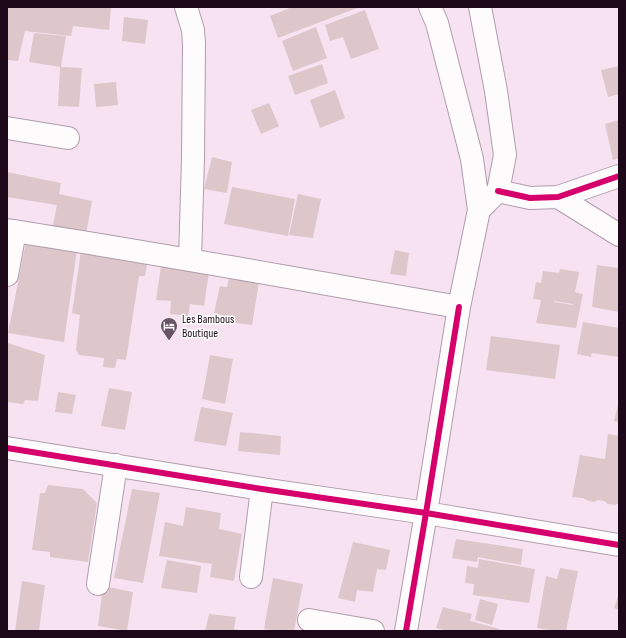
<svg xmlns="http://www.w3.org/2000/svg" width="626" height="638" viewBox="0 0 626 638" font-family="'Sofia Sans Condensed',sans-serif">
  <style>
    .building { fill: #dec7ca; fill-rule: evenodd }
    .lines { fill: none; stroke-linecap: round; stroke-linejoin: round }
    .minor-casing { stroke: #b19dac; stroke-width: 24 }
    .minor { stroke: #fefbfd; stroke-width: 22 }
    .cycleway-casing { stroke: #fff; stroke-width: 8 }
    .cycleway { stroke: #d6006c; stroke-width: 6 }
    .labels { text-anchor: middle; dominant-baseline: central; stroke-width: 3; stroke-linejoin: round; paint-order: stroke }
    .poi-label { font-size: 12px; fill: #1d0919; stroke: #fff; text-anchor: start }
  </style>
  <rect width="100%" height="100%" fill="#f7e2f1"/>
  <path class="building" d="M7,7H111L109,30L73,26L71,36L25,31L18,61L7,60Z
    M292,7H360L278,38L270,16Z
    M365,10L379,49L351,59L343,37L330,41L325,25Z
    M124,17L148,20L145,44L122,41Z
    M316,27L327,58L293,71L282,41Z
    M34,33L66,36L61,67L82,68L79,107L58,106L60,67L29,62Z
    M322,64L328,83L295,95L288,76Z
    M619,66V94L608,97L601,70Z
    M116,82L118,105L96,107L94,84Z
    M335,90L345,118L320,128L310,100Z
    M269,103L279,126L261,134L251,110Z
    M619,120V158L613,160L605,124Z
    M212,157L232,162L227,193L204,189Z
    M7,172L61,183L59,194L92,201L85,240L51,235L57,205L7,197Z
    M232,187L295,199L288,236L224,224Z
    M298,194L321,199L313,238L289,235Z
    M26,242L77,250L64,342L8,333Z
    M395,250L409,253L406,276L390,274Z
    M81,251L149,254L145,276H139L126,360L117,359L115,368L103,367L104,358L79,355L76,350L80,315L72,313Z
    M597,265L619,268V312L592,307Z
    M161,266L209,272L204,306L190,304L188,316L170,314L171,301L156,300Z
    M560,269L579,272L575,292L583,294L576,328L536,323L541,300L533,299L536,282L541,283L543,271L559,273ZM554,301L573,304V305L554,302Z
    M229,278L259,282L252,325L221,321L222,315L214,313L220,286L227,287Z
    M583,322L619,328V357L592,353L591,357L577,354Z
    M491,336L560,345L555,379L486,370Z
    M8,343L45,355L38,401L25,400L23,404L8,402V394H7V348Z
    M210,355L233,359L225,404L202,399Z
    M109,388L132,392L125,430L101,426Z
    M58,392L76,395L72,414L55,412Z
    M618,405H619V422L614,421Z
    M201,407L233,413L226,446L194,441Z
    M240,432L281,436L280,455L238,451Z
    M608,434L619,436V503L615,505L608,504L604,501L598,500L594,502L589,501L583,498L572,497L580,455L605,459Z
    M48,485L83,489L97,503L88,562L50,557V552L32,550L40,493H45Z
    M132,489L160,493L143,583L114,578Z
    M186,507L221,513L219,529L242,534L234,581L210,577L212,564L159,556L165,522L183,526Z
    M456,539L523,549L521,565L478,557L477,562L452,558Z
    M353,542L390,550L386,570L377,569L373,592L357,590L355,602L338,598Z
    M479,559L535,569L529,603L473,595L474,584L465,583L467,566L478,568Z
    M167,560L201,566L197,593L161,588Z
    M560,568L578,571L566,631H556L537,628L546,576L557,579Z
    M273,578L303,584L294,631H277L264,629Z
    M22,581L45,585L39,631H15Z
    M103,586L133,592L127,631L98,626Z
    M619,593V610L614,608Z
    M480,599L498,604L492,625L475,620Z
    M443,607L472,614L470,621L500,629L499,631H448L436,628Z
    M209,614L236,617L234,629L241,631H205Z"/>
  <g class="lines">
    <defs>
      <path id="minor" d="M186,7L193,30L194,44L193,158L190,260
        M7,128L68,138
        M498,191L530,198L558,197L619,176
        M558,197L619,235
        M479,210L498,191L505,155L496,91L480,7
        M7,230C158,253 308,281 459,307
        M7,275L15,231
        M7,448L262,489L426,513L619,545
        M251,577L262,489
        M98,584L116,465
        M309,620L373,631
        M406,631L426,513L459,307L479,210L472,159L437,23L430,7"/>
    </defs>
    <use href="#minor" class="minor-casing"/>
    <use href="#minor" class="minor"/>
    <defs>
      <path id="cycleway" d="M498,191L530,198L558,197L619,176
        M7,448L262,489L426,513L619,545
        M406,631L426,513L459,307"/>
    </defs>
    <use href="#cycleway" class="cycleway-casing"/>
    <use href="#cycleway" class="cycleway"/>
  </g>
  <defs>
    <symbol id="hotel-pin" viewBox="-11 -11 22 30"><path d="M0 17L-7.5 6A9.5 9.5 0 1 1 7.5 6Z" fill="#695565" stroke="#fff"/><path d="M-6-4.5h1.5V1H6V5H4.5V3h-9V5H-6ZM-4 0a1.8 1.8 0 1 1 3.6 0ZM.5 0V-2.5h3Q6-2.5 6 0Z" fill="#fff"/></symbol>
  </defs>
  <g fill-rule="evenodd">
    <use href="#hotel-pin" x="159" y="316" width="20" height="27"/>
  </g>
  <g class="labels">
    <g class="poi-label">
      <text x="182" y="319">Les Bambous<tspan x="182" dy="14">Boutique</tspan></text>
    </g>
  </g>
  <rect width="626" height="638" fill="none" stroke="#1d0919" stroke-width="16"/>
</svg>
